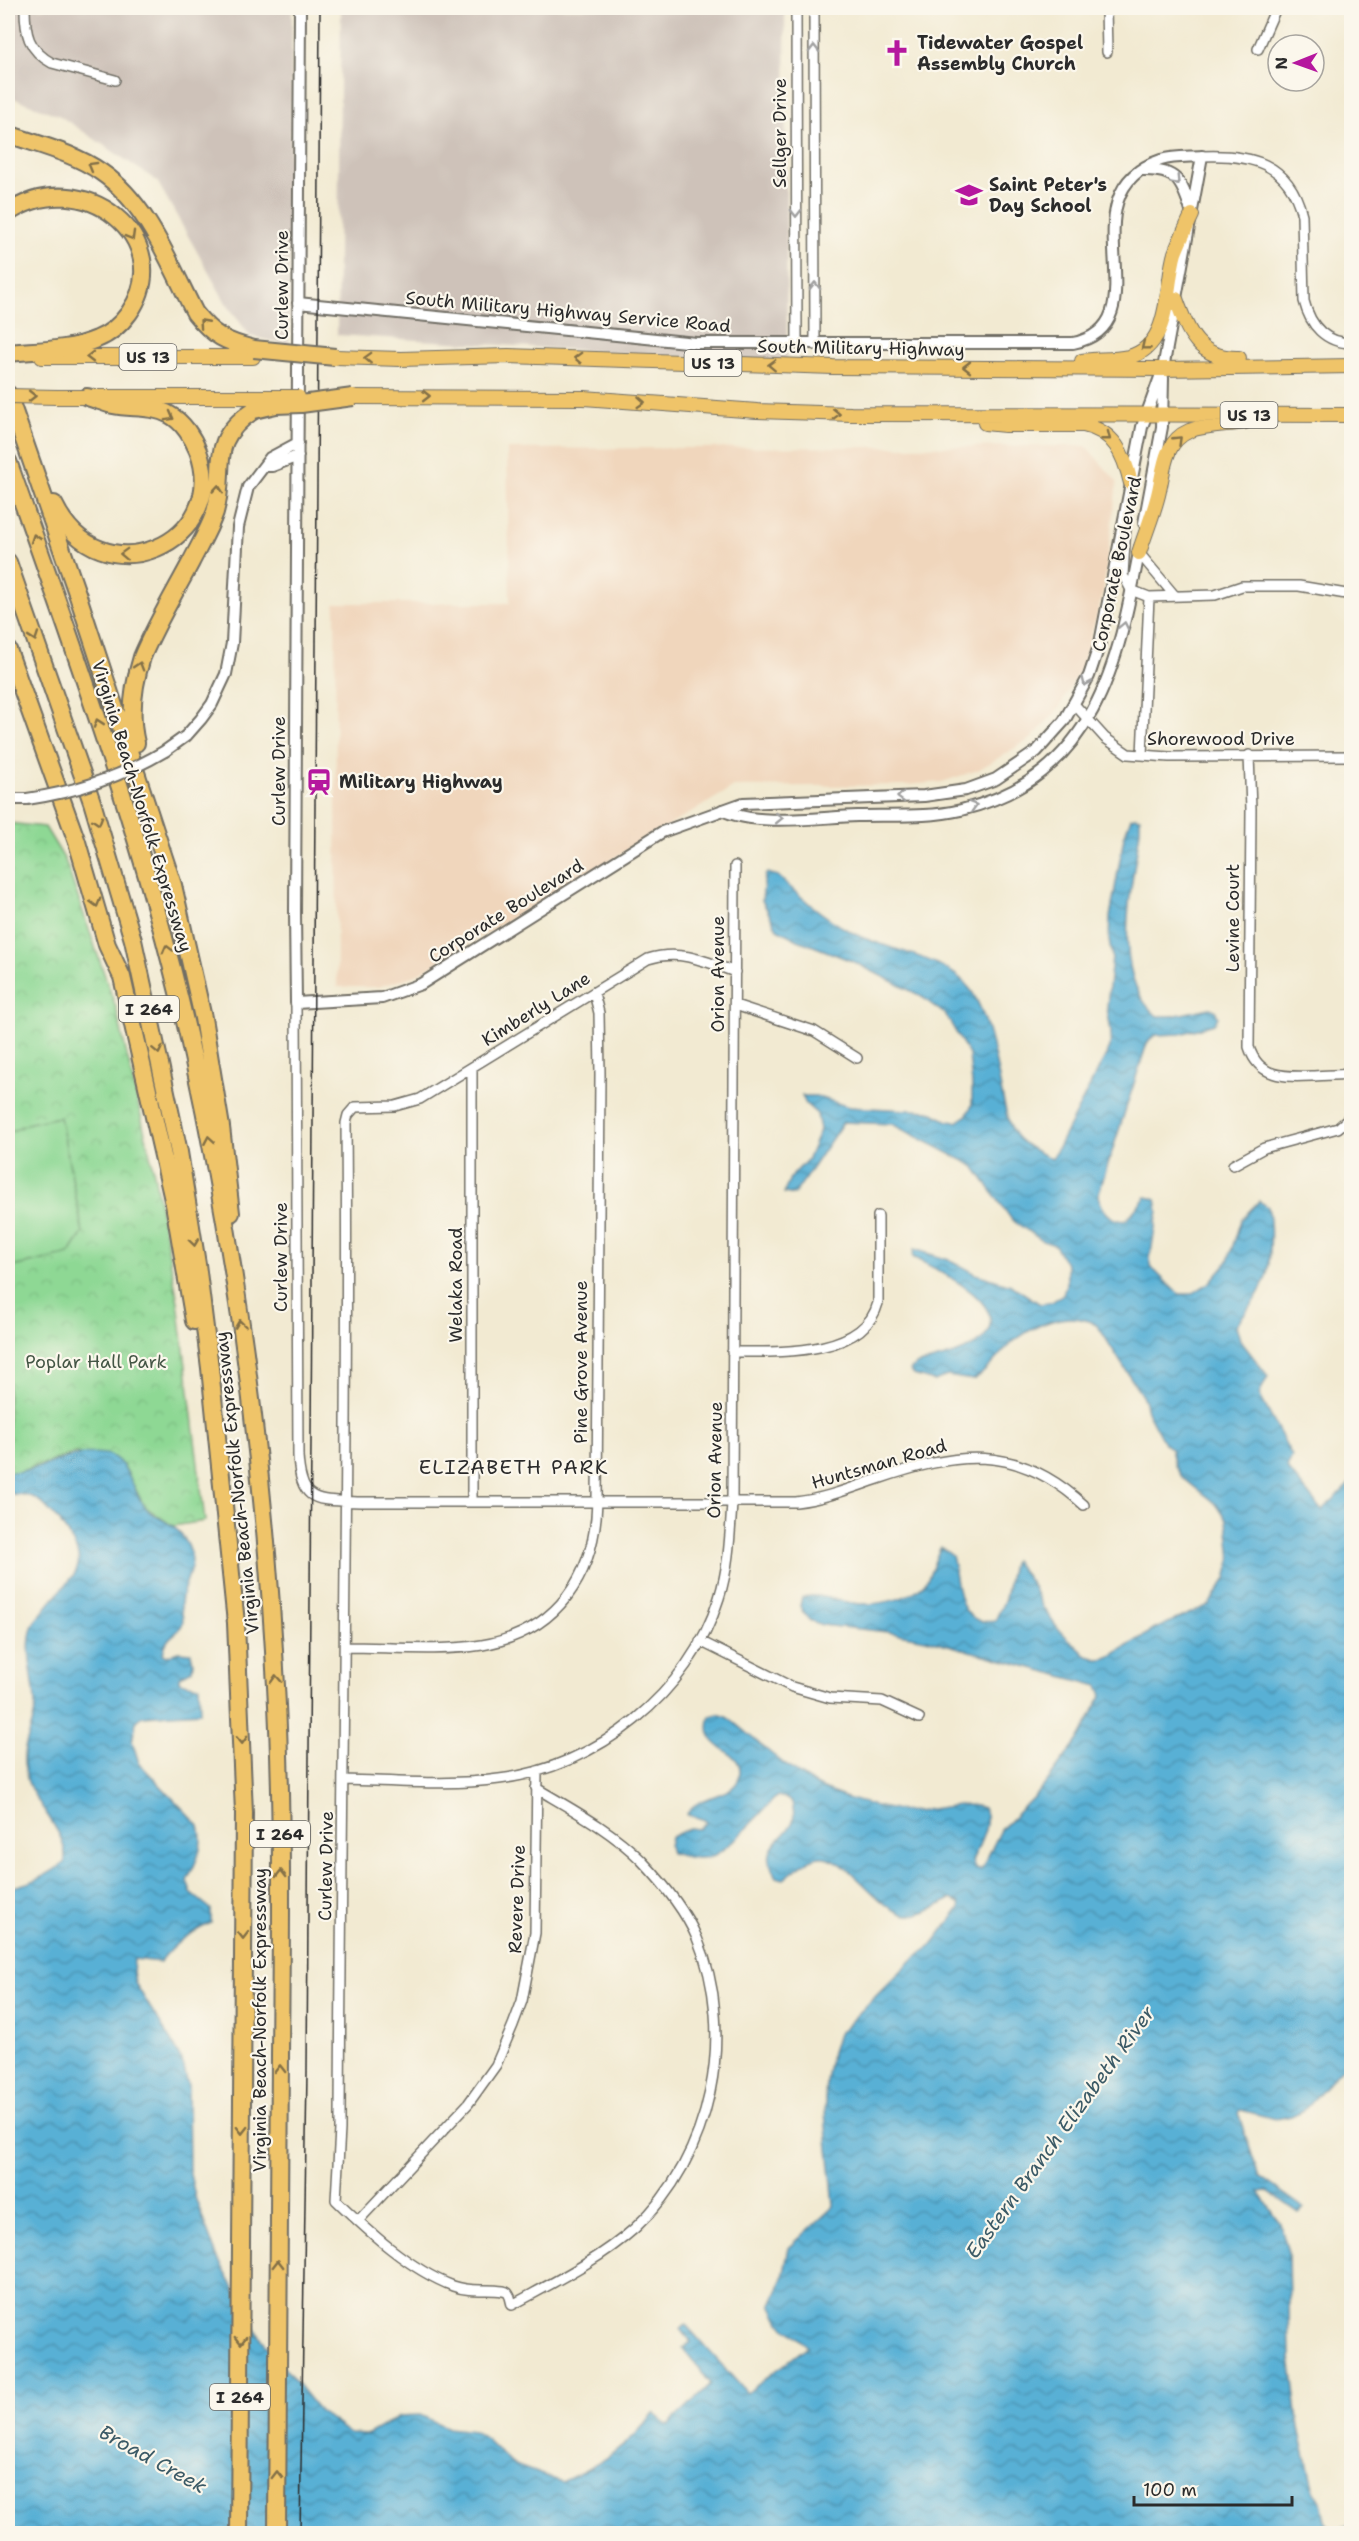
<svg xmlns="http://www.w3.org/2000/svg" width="1359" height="2541" viewBox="0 0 1359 2541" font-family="'Shantell Sans',sans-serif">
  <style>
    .built { fill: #f0d6bc }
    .industrial { fill: #cec2b9 }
    .park { fill: url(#park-crowns); stroke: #5c8260; stroke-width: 1.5 }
    .garden { fill: #8ed894; stroke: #5c8260; stroke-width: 1.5 }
    .water { fill: url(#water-waves); stroke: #426e80; stroke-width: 1.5 }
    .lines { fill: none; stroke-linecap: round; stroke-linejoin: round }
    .minor-casing { stroke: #716e65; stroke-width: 12 }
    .tertiary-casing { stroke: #716e65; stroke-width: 14 }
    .primary-casing { stroke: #716e65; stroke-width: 16 }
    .motorway-casing { stroke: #716e65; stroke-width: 20 }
    .minor { stroke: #fff; stroke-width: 9 }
    .tertiary { stroke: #fff; stroke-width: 10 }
    .primary { stroke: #efc469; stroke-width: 14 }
    .motorway { stroke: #efc469; stroke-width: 16 }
    .tram { stroke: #2b2b2b; stroke-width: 1.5 }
    .tertiary-bridge-casing { stroke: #716e65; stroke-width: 14; stroke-linecap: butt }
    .primary-bridge-casing { stroke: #716e65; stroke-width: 16; stroke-linecap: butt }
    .motorway-bridge-casing { stroke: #716e65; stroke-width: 20; stroke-linecap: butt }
    .tertiary-bridge { stroke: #fff; stroke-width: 10 }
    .primary-bridge { stroke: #efc469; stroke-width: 14 }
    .motorway-bridge { stroke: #efc469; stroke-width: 16 }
    .oneway { stroke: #a0a0a0 }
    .oneway2 { stroke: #837047 }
    .labels { text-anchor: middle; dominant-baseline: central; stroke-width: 4.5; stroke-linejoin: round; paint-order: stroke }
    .shield { fill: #fbf7ec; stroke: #696865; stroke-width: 1.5 }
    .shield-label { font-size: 16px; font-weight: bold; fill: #2b2b2b }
    .poi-label { font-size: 18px; font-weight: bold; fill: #2b2b2b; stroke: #fbf7ec; text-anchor: start }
    .street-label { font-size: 18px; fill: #2b2b2b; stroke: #fbf7ec }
    .park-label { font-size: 18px; fill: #445645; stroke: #fbf7ec }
    .neighbourhood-label { font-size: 20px; letter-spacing: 1.5px; fill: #2b2b2b; stroke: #fbf7ec }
    .water-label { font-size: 20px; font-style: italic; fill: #3b5a66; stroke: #fbf7ec }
  </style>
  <defs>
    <pattern id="park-crowns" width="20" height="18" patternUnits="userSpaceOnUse" patternTransform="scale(1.5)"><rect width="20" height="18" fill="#8ed894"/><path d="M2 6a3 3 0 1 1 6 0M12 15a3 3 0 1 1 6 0" fill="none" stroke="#7bba80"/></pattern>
    <pattern id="water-waves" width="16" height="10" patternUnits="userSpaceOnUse" patternTransform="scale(1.5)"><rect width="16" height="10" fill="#58b0d5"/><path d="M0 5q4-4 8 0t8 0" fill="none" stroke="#498fad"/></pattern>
  </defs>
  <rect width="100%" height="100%" fill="#fbf7ec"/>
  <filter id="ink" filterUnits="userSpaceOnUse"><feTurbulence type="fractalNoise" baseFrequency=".0167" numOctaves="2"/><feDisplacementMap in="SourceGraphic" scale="12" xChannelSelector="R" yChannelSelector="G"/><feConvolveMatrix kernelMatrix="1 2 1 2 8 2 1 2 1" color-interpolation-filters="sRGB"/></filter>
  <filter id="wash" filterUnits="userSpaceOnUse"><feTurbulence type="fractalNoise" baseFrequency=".008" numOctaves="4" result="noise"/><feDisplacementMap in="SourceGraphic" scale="24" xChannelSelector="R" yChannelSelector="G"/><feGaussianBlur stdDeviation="1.35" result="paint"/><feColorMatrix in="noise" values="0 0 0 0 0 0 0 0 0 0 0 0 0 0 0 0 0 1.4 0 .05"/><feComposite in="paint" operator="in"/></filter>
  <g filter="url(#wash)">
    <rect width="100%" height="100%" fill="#f2ead2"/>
    <path class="built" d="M1086,446L1117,482L1103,594L1082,666L1059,708L1032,738L978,770L942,782L906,785L734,787L414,976L378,987H337L335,603H510L507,449Z"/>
    <path class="industrial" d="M8,8H292L289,345L250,336L226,303L157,181L60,116L8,96Z
      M341,8H785L787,363L337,335Z"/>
    <path class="park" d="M8,823L45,827L65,860L116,1008L153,1168L178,1302L205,1521L173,1526L144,1506L124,1466L76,1453L18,1472H8Z"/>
    <path class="garden" d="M60,1117L83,1233L69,1254L8,1268V1133L30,1123Z"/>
    <path class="water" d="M1135,817L1140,818V830C1133,883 1108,976 1157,1016H1172L1210,1008L1215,1010L1218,1017L1214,1024L1180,1034L1155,1035L1147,1043L1098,1195C1102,1210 1109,1220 1125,1221L1146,1197L1156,1199L1158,1211L1150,1258L1151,1267L1174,1290L1180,1294H1192L1210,1282L1228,1261L1241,1220L1259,1201L1268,1207C1272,1222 1271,1263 1266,1277C1260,1295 1247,1310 1236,1325L1240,1340L1268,1376L1259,1394L1292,1456L1287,1468L1322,1511L1351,1482V2066L1341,2069L1304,2110L1291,2116L1276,2119L1241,2110L1238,2113L1259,2176L1304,2208L1299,2213L1268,2191L1259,2192L1280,2223L1288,2253L1290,2357L1299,2428L1314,2491L1322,2505L1325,2521L1331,2529L1336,2531L1348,2526L1351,2516V2533H8V1888C29,1884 48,1876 65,1862C68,1836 42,1811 31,1789C27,1782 25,1770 24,1763C22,1746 34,1726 35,1709C36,1682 24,1654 32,1628C33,1622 38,1617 42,1613C72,1571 99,1572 57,1519C40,1499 34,1493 8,1494V1472C40,1474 66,1449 105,1454C126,1457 132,1487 142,1503C150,1518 171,1520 181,1534C204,1566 184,1572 181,1603C180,1610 185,1618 182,1625C175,1639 167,1632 163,1654L167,1656L178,1652L191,1653L193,1662L192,1670L179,1677V1682L199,1686L200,1712L142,1716L136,1722L132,1741L139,1763L199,1826C205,1847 196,1862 187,1881L191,1893L211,1909V1923C190,1933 174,1943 160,1962L134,1959L133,1973L135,1983L176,2049L184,2067L188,2086L189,2170L196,2200L217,2257L261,2338L319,2411L350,2434L367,2435L400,2416L420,2415L448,2428L474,2431L486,2439L512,2464L562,2482C600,2464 629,2448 653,2413L668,2425L711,2384L683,2348L691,2342L681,2329L686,2325L747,2393L808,2346L780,2322L771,2304L783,2278L789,2248L834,2206C830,2150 813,2084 840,2032L916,1956L930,1947L960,1908L959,1903L951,1899C939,1905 926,1913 912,1915C881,1918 848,1852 819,1857C806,1859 794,1871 784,1879L776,1877C757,1845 785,1841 793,1821C795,1815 793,1808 792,1802L787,1798L777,1796C763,1810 728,1851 712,1856C698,1861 684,1856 671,1853L669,1846L671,1837L690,1828L699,1829L706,1823L705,1820L687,1814C698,1792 741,1799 740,1771C740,1760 733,1756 724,1750C710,1741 705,1733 710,1716L718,1714L727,1717C755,1739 783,1766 814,1784C836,1797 881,1809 906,1811C931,1813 960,1799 983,1808C993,1823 978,1846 972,1861L975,1869L981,1870L1001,1830L1043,1787L1080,1737L1102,1695L1098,1686L926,1639L888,1632L822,1625L809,1620L803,1612L800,1606L802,1598C818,1592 836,1601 852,1603C874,1606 907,1601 923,1585C932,1576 934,1558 941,1547L952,1556C959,1583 955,1627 995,1621L1005,1599L1012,1563L1014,1560L1032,1585L1043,1608L1058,1629L1087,1656L1101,1660L1113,1655L1155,1629L1209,1605L1226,1579L1231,1560L1227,1520L1217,1505L1182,1477L1175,1466L1171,1449L1164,1443L1147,1411L1144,1399L1098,1326C1069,1307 1030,1326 1007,1347C995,1359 988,1371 973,1380L947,1376L934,1381L914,1375L910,1370L916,1365C936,1359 965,1354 981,1340C1018,1306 936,1270 913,1257L914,1249L952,1261L976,1274L1011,1285L1040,1304L1052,1302L1063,1294L1067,1283V1266L1055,1245L1043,1241L1012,1220L974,1166L892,1124L843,1122L794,1195L784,1193L790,1178L808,1159L820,1130L817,1114L806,1104L802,1096H816L849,1107L929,1111L948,1121L957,1122L966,1116L972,1105V1084L969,1055L946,1015L919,995L852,961L798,940L777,929L762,900L765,876L767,873L778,876C802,899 829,922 859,936C892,951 948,958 970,989C988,1014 996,1063 1002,1094C1005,1107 1008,1127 1017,1137C1026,1147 1040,1153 1052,1159L1110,1047L1111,1031L1107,1008L1112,957L1109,939L1110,917L1124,837L1131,818Z"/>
  </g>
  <g filter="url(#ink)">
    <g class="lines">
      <defs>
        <path id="minor" d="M25,8C25,33 28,50 52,63L115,80
          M796,8L797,344
          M814,8L815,345
          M1106,8L1107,52
          M1258,49L1276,8
          M1202,156C1250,154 1289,162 1302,215L1304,301C1310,325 1325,343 1352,343
          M1126,526L1123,575L1131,590L1149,597L1215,595L1242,586H1299L1352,595
          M1139,553L1175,596
          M1075,705L1105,738L1128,754L1169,757L1352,756
          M1142,755L1149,597
          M1249,755L1251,809L1249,1047C1259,1079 1286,1077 1314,1076C1326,1075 1339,1075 1352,1074
          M296,1003L298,1456C301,1506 318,1499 360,1502H796C823,1499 849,1489 875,1480C956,1452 1016,1442 1084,1505
          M735,1005L814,1031L857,1058
          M1233,1165L1264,1148L1338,1128L1347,1120L1352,1108
          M732,1352C776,1352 864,1357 878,1303V1216
          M472,1502V1068
          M700,1641L792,1687L830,1698L882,1701L919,1718
          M346,1647C390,1647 438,1652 482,1645C558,1632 595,1575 597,1502L600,1074L599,1013L594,993
          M344,1780C393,1781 451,1786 499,1779C597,1767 690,1693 719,1598C729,1567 730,1535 732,1503L735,866
          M536,1788C573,1810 611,1830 641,1860C662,1882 685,1910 697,1938C737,2033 712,2157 635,2228C599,2260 554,2282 512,2305L510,2297C508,2293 508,2292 503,2291C485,2288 472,2293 453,2286C409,2269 369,2232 336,2200L340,2129C341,1794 349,1458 346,1123L348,1115L355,1107L395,1106L420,1099L648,959C680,949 705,961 735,972
          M358,2221L468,2104L496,2065L513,2025L522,2001L535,1933L537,1771"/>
        <path id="tertiary" d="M1143,170C1176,169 1182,181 1191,211
          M298,303L696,343H1073C1166,324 1061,193 1161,160C1174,156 1188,157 1202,156L1163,369L1142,427L1100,643L1089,676L1064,721L1037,751L996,779L966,790L924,796L743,803L662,832L421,984L382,998L296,1003L295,912C297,610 299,309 300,8
          M264,466H272L298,456
          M1144,523L1162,427L1163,378
          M165,751L186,736L201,719L212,704L226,674L232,643L238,527L248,487L270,458L298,443
          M8,799H27
          M722,810C757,827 819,817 857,816C891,815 928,818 961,810C1095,777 1118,665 1140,547"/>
        <path id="primary" d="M1176,299C1188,333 1199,359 1239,358
          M42,357H253
          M335,357L401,359L508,356L833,367L1163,369L1352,366
          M1082,361C1096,359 1113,360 1128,357C1172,347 1165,286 1175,253C1180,240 1186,228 1192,215
          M57,397H255
          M353,397L584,398L757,411L851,414L1352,415
          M985,423L1005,425H1083C1114,431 1124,454 1131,483
          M1139,553C1145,534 1153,515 1158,495C1164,472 1163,442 1189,431C1206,424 1227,425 1245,422"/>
        <path id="motorway" d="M8,134C39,145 74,153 101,172C148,204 170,265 195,313C213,336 226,342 254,349
          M8,213C82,162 180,240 129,313C121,324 110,334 97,339C69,351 38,350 8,353
          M8,394L78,596L173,885L203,1018L221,1127L231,1213
          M8,461C77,657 149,853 193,1057C238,1263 265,1475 276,1686C283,1810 281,1933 280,2057C279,2216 278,2375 277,2534
          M54,504C101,602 232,541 198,451C193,438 183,422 170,415C152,405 132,409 113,405C104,403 95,399 87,397
          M8,562L92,802L133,940L179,1152L197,1264L210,1368L236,1623L244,1813L239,2534
          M8,650L77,842L107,945L122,977L174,1204L194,1321
          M136,743C129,714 133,686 142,657C156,624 174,594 191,562C199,546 209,530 215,512C228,468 205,443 254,410"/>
      </defs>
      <use href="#minor" class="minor-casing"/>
      <use href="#tertiary" class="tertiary-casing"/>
      <use href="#primary" class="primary-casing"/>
      <use href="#motorway" class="motorway-casing"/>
      <use href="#minor" class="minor"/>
      <use href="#tertiary" class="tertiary"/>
      <use href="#primary" class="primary"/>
      <use href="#motorway" class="motorway"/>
      <path class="tram" d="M300,2534L307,2073L320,8"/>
      <defs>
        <path id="tertiary-bridge" d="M27,799C76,792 123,776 165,751"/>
        <path id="primary-bridge" d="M8,396L57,397
          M255,397H298"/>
        <path id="motorway-bridge" d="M254,349L335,357
          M254,410L276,405L301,404L353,397"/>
      </defs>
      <use href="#tertiary-bridge" class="tertiary-bridge-casing"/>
      <use href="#primary-bridge" class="primary-bridge-casing"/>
      <use href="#motorway-bridge" class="motorway-bridge-casing"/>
      <use href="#tertiary-bridge" class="tertiary-bridge"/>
      <use href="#primary-bridge" class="primary-bridge"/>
      <use href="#motorway-bridge" class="motorway-bridge"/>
    </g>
    <defs><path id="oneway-chevron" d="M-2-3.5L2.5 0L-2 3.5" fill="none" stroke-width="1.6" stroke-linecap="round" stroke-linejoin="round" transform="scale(1.5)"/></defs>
    <g class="oneway">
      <use href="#oneway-chevron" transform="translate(814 49) rotate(-90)"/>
      <use href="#oneway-chevron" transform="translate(1176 181) rotate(46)"/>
      <use href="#oneway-chevron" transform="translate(796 213) rotate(90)"/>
      <use href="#oneway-chevron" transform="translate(815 286) rotate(-90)"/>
      <use href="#oneway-chevron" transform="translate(1124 626) rotate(-78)"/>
      <use href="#oneway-chevron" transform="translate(1086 682) rotate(114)"/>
      <use href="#oneway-chevron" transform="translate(901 797) rotate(178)"/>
      <use href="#oneway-chevron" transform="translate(973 806) rotate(-16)"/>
      <use href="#oneway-chevron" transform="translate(779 818) rotate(-1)"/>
    </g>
    <g class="oneway2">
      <use href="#oneway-chevron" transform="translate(92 166) rotate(-150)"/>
      <use href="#oneway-chevron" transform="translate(131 236) rotate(60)"/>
      <use href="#oneway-chevron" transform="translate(203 323) rotate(-132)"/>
      <use href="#oneway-chevron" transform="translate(1145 346) rotate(141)"/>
      <use href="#oneway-chevron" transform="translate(90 357) rotate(180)"/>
      <use href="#oneway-chevron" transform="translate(368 358) rotate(-178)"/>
      <use href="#oneway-chevron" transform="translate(578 358) rotate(-178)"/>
      <use href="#oneway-chevron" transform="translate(772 365) rotate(-178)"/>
      <use href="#oneway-chevron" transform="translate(967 367) rotate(-180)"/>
      <use href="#oneway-chevron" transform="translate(32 396) rotate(1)"/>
      <use href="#oneway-chevron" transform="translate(426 396)"/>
      <use href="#oneway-chevron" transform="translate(641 402) rotate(4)"/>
      <use href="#oneway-chevron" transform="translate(836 414) rotate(2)"/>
      <use href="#oneway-chevron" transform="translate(170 417) rotate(29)"/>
      <use href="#oneway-chevron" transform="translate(1107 437) rotate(38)"/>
      <use href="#oneway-chevron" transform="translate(1178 440) rotate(-44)"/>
      <use href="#oneway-chevron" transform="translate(218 489) rotate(-86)"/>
      <use href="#oneway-chevron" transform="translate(35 538) rotate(-109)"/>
      <use href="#oneway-chevron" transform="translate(124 554) rotate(-178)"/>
      <use href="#oneway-chevron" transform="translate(34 637) rotate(71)"/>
      <use href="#oneway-chevron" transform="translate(139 666) rotate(-73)"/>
      <use href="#oneway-chevron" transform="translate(98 723) rotate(-109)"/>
      <use href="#oneway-chevron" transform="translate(98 821) rotate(73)"/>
      <use href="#oneway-chevron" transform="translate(96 903) rotate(74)"/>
      <use href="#oneway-chevron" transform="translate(167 949) rotate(-105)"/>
      <use href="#oneway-chevron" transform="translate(158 1050) rotate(78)"/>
      <use href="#oneway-chevron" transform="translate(209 1140) rotate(-100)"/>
      <use href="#oneway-chevron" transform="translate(194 1242) rotate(82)"/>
      <use href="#oneway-chevron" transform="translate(240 1324) rotate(-98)"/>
      <use href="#oneway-chevron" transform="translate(276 1679) rotate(-94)"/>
      <use href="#oneway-chevron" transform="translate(242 1740) rotate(88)"/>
      <use href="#oneway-chevron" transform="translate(281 1874) rotate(-90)"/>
      <use href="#oneway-chevron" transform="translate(243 1935) rotate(90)"/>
      <use href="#oneway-chevron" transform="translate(280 2069) rotate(-90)"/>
      <use href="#oneway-chevron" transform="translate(242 2130) rotate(90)"/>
      <use href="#oneway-chevron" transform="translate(278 2264) rotate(-90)"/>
      <use href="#oneway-chevron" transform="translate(241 2340) rotate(90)"/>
      <use href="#oneway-chevron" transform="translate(277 2475) rotate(-90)"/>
    </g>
  </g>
  <defs>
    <symbol id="church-bare" viewBox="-9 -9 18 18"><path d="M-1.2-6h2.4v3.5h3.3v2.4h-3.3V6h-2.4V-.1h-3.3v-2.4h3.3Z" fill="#b5179e" stroke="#fbf7ec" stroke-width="2.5" paint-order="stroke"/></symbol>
    <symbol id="school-bare" viewBox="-9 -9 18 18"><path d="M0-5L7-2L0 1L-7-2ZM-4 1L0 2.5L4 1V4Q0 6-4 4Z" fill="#b5179e" stroke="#fbf7ec" stroke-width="2.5" paint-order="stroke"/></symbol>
    <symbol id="station-bare" viewBox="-9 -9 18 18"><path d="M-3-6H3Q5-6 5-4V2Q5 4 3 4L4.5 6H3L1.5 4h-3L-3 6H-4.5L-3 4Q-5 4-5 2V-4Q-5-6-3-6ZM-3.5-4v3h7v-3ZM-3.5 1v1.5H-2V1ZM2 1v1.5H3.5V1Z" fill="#b5179e" stroke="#fbf7ec" stroke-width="2.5" paint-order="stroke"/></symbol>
  </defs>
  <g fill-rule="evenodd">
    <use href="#church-bare" x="878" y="34" width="38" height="38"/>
    <use href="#school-bare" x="950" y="176" width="38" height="38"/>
    <use href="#station-bare" x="300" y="763" width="38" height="38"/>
  </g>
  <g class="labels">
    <g class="shield">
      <rect x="119.5" y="344" width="57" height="26" rx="4.5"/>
      <rect x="684.5" y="350" width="57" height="26" rx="4.5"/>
      <rect x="1220.5" y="402" width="57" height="26" rx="4.5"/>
      <rect x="119" y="996" width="60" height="26" rx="4.5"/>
      <rect x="250" y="1821" width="60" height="26" rx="4.5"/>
      <rect x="210" y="2384" width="60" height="26" rx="4.5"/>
    </g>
    <g class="shield-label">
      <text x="148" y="357">US 13</text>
      <text x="713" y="363">US 13</text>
      <text x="1249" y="415">US 13</text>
      <text x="149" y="1009">I 264</text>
      <text x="280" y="1834">I 264</text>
      <text x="240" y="2397">I 264</text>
    </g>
    <g class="poi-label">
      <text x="917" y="43">Tidewater Gospel<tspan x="917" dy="21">Assembly Church</tspan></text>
      <text x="989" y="185">Saint Peter's<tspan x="989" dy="21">Day School</tspan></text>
      <text x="339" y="782">Military Highway</text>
    </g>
    <g class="street-label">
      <text transform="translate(780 133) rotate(-90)">Sellger Drive</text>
      <text transform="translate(282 285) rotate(-90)">Curlew Drive</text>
      <text transform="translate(568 312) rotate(5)">South Military Highway Service Road</text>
      <text transform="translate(861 348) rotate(1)">South Military Highway</text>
      <text transform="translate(1117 564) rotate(-78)">Corporate Boulevard</text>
      <text x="1221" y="739">Shorewood Drive</text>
      <text transform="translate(279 771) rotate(-90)">Curlew Drive</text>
      <text transform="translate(142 806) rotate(73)">Virginia Beach-Norfolk Expressway</text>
      <text transform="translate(506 911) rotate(-32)">Corporate Boulevard</text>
      <text transform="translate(1233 918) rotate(-90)">Levine Court</text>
      <text transform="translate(718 974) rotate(-90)">Orion Avenue</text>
      <text transform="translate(536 1009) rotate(-32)">Kimberly Lane</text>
      <text transform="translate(281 1257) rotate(-90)">Curlew Drive</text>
      <text transform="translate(456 1285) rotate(-90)">Welaka Road</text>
      <text transform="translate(581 1362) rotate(-90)">Pine Grove Avenue</text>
      <text transform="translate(715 1460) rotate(-89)">Orion Avenue</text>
      <text transform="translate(879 1464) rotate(-16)">Huntsman Road</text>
      <text transform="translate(237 1483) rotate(-96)">Virginia Beach-Norfolk Expressway</text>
      <text transform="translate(326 1866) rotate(-89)">Curlew Drive</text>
      <text transform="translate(517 1899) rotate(-88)">Revere Drive</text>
      <text transform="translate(260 2020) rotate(-90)">Virginia Beach-Norfolk Expressway</text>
    </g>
    <g class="park-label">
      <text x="96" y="1362">Poplar Hall Park</text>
    </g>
    <g class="neighbourhood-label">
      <text x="514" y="1467">ELIZABETH PARK</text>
    </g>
    <g class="water-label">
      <text transform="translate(1060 2132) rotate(-54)">Eastern Branch Elizabeth River</text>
      <text transform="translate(153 2459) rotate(29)">Broad Creek</text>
    </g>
  </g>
  <rect width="1359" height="2541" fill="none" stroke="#fbf7ec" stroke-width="30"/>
  <g transform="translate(1296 63) rotate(269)"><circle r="28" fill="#fbf7ec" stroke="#a8a59f" stroke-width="1.5"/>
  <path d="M0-4.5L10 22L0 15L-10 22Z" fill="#b5179e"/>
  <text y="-9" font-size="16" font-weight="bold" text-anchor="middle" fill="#2b2b2b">N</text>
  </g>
  <path d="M1134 2496v9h158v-9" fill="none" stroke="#2b2b2b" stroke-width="3"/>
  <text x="1143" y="2496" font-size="18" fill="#2b2b2b" stroke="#fbf7ec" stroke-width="4.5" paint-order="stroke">100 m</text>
</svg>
